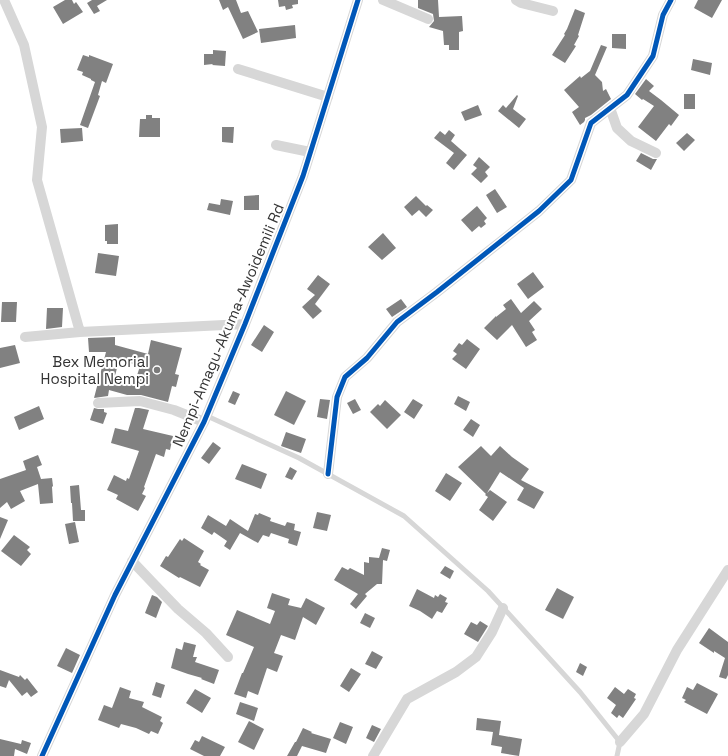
<svg xmlns="http://www.w3.org/2000/svg" width="728" height="756" viewBox="0 0 728 756" font-family="'Space Grotesk',sans-serif">
  <style>
    .building { fill: #818181; fill-rule: evenodd }
    .lines { fill: none; stroke-linecap: round; stroke-linejoin: round }
    .service { stroke: #d7d7d7; stroke-width: 5 }
    .minor { stroke: #d7d7d7; stroke-width: 10 }
    .cycleway-casing { stroke: #fff; stroke-width: 8 }
    .cycleway { stroke: #0057b8; stroke-width: 5 }
    .poi-dot { fill: #7a7a7a; stroke: #fff; stroke-width: 1.5 }
    .labels { text-anchor: middle; dominant-baseline: central; stroke-width: 4; stroke-linejoin: round; paint-order: stroke }
    .street-label { font-size: 15px; fill: #333; stroke: #fff }
    .poi-label { font-size: 15px; fill: #333; stroke: #fff; text-anchor: end }
  </style>
  <rect width="100%" height="100%" fill="#fff"/>
  <path class="building" d="M65,0H72L74,4L76,2L83,12L63,24L53,7Z
    M92,0H107L97,6L100,11L94,14L87,3Z
    M219,0H236L241,13L248,11L258,32L243,39L228,7L223,10Z
    M278,0H298V4L292,5L293,8L286,10L285,6L279,7Z
    M418,0H438L439,17L462,16L463,31L459,32V50H449V45H444L443,31L429,27L434,21L433,14L418,8Z
    M698,0H722L712,18L694,8Z
    M575,9L585,13L578,35L579,36L574,45L576,46L565,63L552,55L565,35L564,34L567,29Z
    M295,25L296,38L261,43L259,29Z
    M612,34H626V49L612,48Z
    M601,45L607,47L595,75L602,82L603,91L606,89L611,99L591,115L585,118V120L584,122L580,125L572,112L579,107L564,90L580,76L581,78L590,71Z
    M213,50L226,51L225,66L212,65L213,64L204,65V54H213Z
    M83,55L89,57V55L113,64L106,83L102,81L98,95L100,96L88,128L80,125L95,82L91,80V79L82,75L83,72L77,70Z
    M693,59L712,63L710,75L691,70Z
    M646,79L654,86L649,91L661,100L679,115L671,126L669,124L656,141L638,127L654,106L643,99L642,100L635,94Z
    M684,94H695V109H684Z
    M517,95L518,96L513,109L526,119L519,128L498,111L503,105L506,108Z
    M478,105L482,115L465,121L461,112Z
    M146,115H152V118H160V137H139L140,119H146Z
    M222,127H234L233,143L222,142Z
    M82,128L83,141L61,143L60,129Z
    M449,130L455,135L451,141L467,155L454,170L446,163L454,153L434,138L440,131L445,135Z
    M687,133L695,140L684,151L676,143Z
    M641,153L653,159H657L651,170L636,161Z
    M479,157L490,167L485,172L488,176L481,183L471,174L477,168L473,165Z
    M495,189L507,207L497,213L486,195Z
    M259,195V210H244V196Z
    M416,196L426,206L427,205L433,210L426,217L419,210L412,216L404,207Z
    M221,199L233,201L230,215L207,210L209,203L220,205Z
    M477,206L487,218L484,221L486,224L481,228L479,226L472,232L461,220Z
    M118,224V244H107V241H105V225Z
    M383,233L396,248L382,260L368,247Z
    M98,253L119,256L116,276L95,273Z
    M533,272L544,287L528,299L517,284Z
    M318,275L330,284L315,304L322,311L313,319L302,307L315,295L307,289Z
    M401,299L407,307L392,317L386,309Z
    M511,299L521,313L534,301L542,309L529,321L535,330L532,332L537,340L526,347L512,325L497,340L484,328L496,316V317L506,309L503,305Z
    M2,302H17L16,322H1Z
    M47,308H63L62,327L46,329Z
    M264,325L274,332L262,352L251,345Z
    M115,337V345L148,354L151,340L182,348L175,374L179,375L176,387L172,386L168,402L141,395H127L109,390L108,396L94,398L106,352H89L88,338ZM119,360L140,366L135,382L115,376Z
    M467,339L480,349L466,369L452,359L457,354L453,351L459,343L462,345Z
    M15,345L20,363L0,368V348Z
    M233,391L240,394L235,405L228,402Z
    M286,391L306,401L294,425L274,415Z
    M458,396L470,402L466,411L454,404Z
    M320,399L330,400L327,419L317,417Z
    M355,399L361,410L353,414L347,403Z
    M413,399L423,405L414,419L404,412Z
    M385,400L401,415L387,429L370,412L378,404L380,406Z
    M39,406L44,419L19,430L14,417Z
    M94,408L98,409H104V412L107,413L103,424L90,420Z
    M135,408H139L149,410L143,429L173,436L170,450L166,449L164,457L156,454L144,487L145,488L142,494L146,496L138,511L116,499L118,495L107,490L114,475L126,481L127,478L129,479L139,451L111,443L115,428L128,431Z
    M471,419L480,425L473,437L463,430Z
    M286,432L306,439L301,453L281,446Z
    M213,442L221,448L209,464L201,458Z
    M481,446L491,456L500,446L512,457L529,469L521,480L544,492L534,509L517,500L524,488L500,472L487,493L490,490L507,502L493,521L479,510L488,497L485,495L486,494L458,467Z
    M38,455L42,465L37,467L41,479L52,478L53,486L52,487L53,503L40,504L38,484L20,491L25,501L11,509L7,502L0,508V479L26,470L23,461Z
    M242,464L267,474L261,489L235,479Z
    M290,467L297,471L292,480L285,477Z
    M446,473L462,483L450,501L435,491Z
    M79,485L81,510H85V521H73L72,503H71L70,486Z
    M317,512L331,515L327,531L313,528Z
    M259,513L271,518L270,521L285,526L287,522L295,524L294,530L301,532L297,546L288,543L289,539L271,533L269,537L263,535L258,543L240,533L230,550L224,546L227,541L214,532L212,535L201,528L208,515L226,526L230,519L248,531L255,514L258,515Z
    M0,517L8,520L0,539Z
    M75,522L79,542L69,544L65,524Z
    M14,535L30,547L27,550L31,554L21,566L1,551Z
    M184,538L204,551L198,562L201,564L200,565L209,570L200,587L180,577L179,578L160,566L166,556L168,557L180,539L182,541Z
    M382,548L390,550L387,561L383,560L382,584H377L365,594L367,596L356,609L350,604L358,594L334,580L342,567L348,570L350,568L364,575V562L369,563V557L379,558Z
    M445,566L454,571L450,579L440,573Z
    M557,588L574,597L563,619L545,610Z
    M417,589L434,598L435,595L438,597L440,594L447,598L445,602L448,603L442,613L437,611L432,619L420,611L409,606Z
    M272,593L290,599L288,605L301,608L306,598L325,608L316,625L303,617L295,640L281,635L274,653L283,656L277,672L267,668L258,695L248,691L246,698L234,694L242,673H243L254,647L226,635L237,610L270,624L275,611L267,608Z
    M152,595L157,597L162,602L156,618L145,613Z
    M365,613L375,618L370,628L360,623Z
    M480,621L488,626L478,642L464,634L471,622L477,625Z
    M709,628L728,642V675L726,679L719,677L725,658L714,651V653L699,643Z
    M184,642L196,645L193,657H197L195,662L219,670L214,684L201,679L202,678L188,674L171,668L176,648L182,650Z
    M66,648L80,655L72,673L57,666Z
    M372,651L383,657L376,669L365,664Z
    M580,663L587,667L583,676L576,672Z
    M351,668L361,674L349,692L340,686Z
    M0,670L19,677L20,675L25,680L27,678L38,692L31,697L27,692L22,696L9,680L6,688L0,686Z
    M156,682L165,685L161,698L152,695Z
    M697,683L718,694L707,714L684,702L686,700L682,698L687,687L693,690Z
    M120,687L131,691L129,698L144,702L142,707L162,717L160,721L163,723L158,734L151,731L149,734L136,728L121,724L119,728L98,720L104,705L112,708Z
    M615,687L624,694L628,689L636,694L634,698L636,699L623,718L619,715L617,718L611,713L616,705L607,698Z
    M195,689L211,698L202,713L186,703Z
    M240,702L258,708L254,721L236,714Z
    M477,718L501,721L499,735L522,739L519,756L501,753L502,747L491,745L493,732L476,730Z
    M249,721L264,729L254,750L238,742Z
    M340,722L353,727L346,744L333,738Z
    M372,725L381,729L374,742L366,738Z
    M303,728L312,732L311,733L331,739L326,753L302,746L297,756H287L295,742H296Z
    M202,736L225,747L220,756H204L190,749L195,740L199,742Z
    M0,739L21,744L22,740L31,743L27,754L15,749L14,756H0Z"/>
  <g class="lines">
    <path class="service" d="M207,416L299,458L404,516L488,591L580,692L620,742L617,756"/>
    <path class="minor" d="M4,0L24,45L42,127L37,180L80,332
      M383,0L428,19
      M516,0L521,3L553,11
      M238,69L328,97
      M610,108L617,128L631,141L656,153
      M276,145L310,152
      M25,337L80,332L245,324
      M98,403L140,401L174,410L204,422
      M328,474L337,397L345,377L367,358L397,322L437,292L539,211L571,180L591,123L627,95L653,56L663,15L671,0
      M132,561L151,581L178,609L206,633L228,657
      M620,742L644,714L677,650L728,570
      M42,756L115,595L204,422L245,324L303,176L358,0
      M373,756L407,699L456,672L476,657L492,632L503,608"/>
    <defs>
      <path id="cycleway" d="M328,474L337,397L345,377L367,358L397,322L437,292L539,211L571,180L591,123L627,95L653,56L663,15L671,0
        M42,756L115,595L204,422L245,324L303,176L358,0"/>
    </defs>
    <use href="#cycleway" class="cycleway-casing"/>
    <use href="#cycleway" class="cycleway"/>
  </g>
  <circle class="poi-dot" cx="157" cy="370" r="4"/>
  <g class="labels">
    <g class="street-label">
      <text transform="translate(228 325) rotate(-67)">Nempi-Amagu-Akuma-Awoidemili Rd</text>
    </g>
    <g class="poi-label">
      <text x="149" y="361">Bex Memorial<tspan x="149" dy="17">Hospital Nempi</tspan></text>
    </g>
  </g>
</svg>
